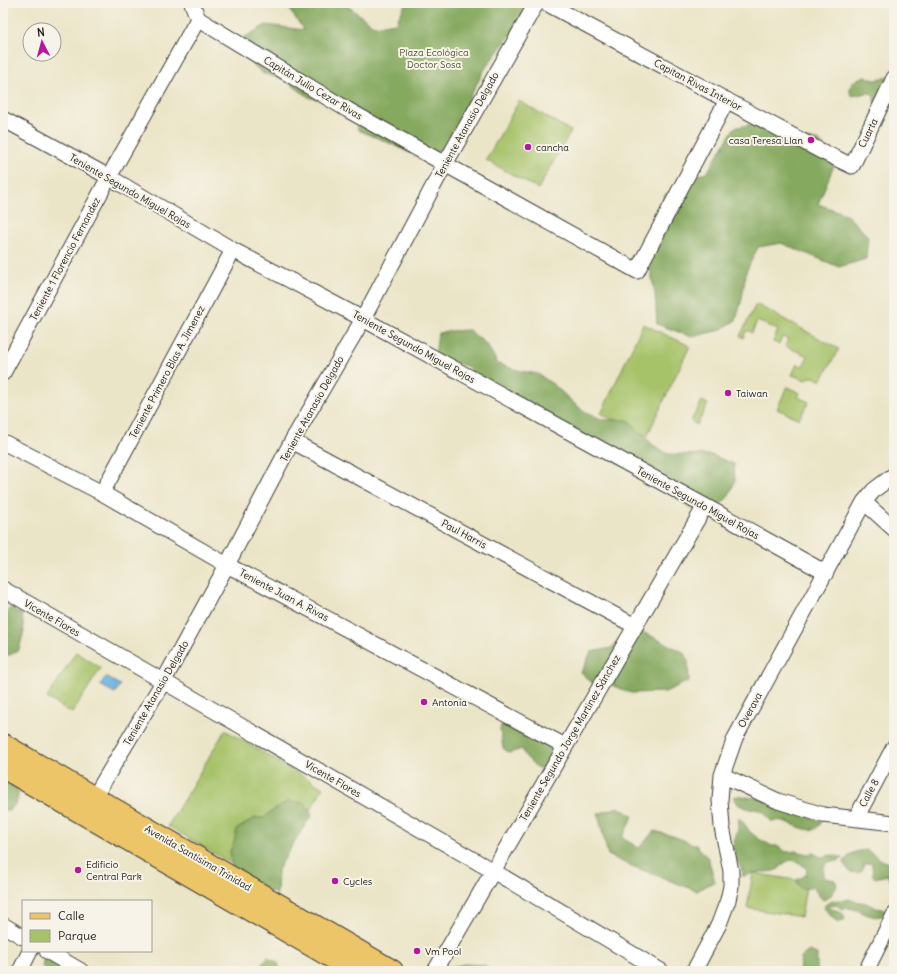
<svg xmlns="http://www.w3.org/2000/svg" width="897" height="974" viewBox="0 0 897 974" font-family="Delius,sans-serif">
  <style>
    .green { fill: #a7c36a; stroke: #627043 }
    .forest { fill: #85a95e; stroke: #50623d }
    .water { fill: #69b3e1; stroke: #42687e }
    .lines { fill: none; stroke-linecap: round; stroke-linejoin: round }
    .minor-casing { stroke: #3b3a36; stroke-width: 17 }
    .primary-casing { stroke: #3b3a36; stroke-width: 24 }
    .minor { stroke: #fff; stroke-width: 15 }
    .primary { stroke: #edc569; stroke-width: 22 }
    .poi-dot { fill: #b5179e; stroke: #f7f3e8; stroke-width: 1.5 }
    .labels { text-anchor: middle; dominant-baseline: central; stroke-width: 4; stroke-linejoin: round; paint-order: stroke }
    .park-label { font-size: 10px; fill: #4d5637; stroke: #f7f3e8 }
    .street-label { font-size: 10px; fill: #1c1c1c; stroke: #f7f3e8 }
    .poi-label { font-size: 10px; fill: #1c1c1c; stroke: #f7f3e8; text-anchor: start }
  </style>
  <rect width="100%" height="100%" fill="#f7f3e8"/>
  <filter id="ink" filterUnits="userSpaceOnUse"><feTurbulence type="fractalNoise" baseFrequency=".025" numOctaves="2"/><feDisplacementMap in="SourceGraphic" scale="8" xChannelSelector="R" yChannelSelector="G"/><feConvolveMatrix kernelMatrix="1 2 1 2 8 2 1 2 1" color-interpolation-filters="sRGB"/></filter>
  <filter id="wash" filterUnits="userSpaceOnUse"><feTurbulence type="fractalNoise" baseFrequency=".012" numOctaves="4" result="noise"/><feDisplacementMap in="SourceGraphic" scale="16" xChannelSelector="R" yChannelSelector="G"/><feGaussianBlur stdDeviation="0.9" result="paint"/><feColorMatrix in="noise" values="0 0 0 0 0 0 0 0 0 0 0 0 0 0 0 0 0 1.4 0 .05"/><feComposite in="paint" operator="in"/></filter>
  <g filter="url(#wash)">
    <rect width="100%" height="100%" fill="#ebe5c8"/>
    <path class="green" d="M519,101L571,131L538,189L486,160Z
      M756,304L839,349L821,381L814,377L807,378L806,380L792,375L797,364L803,366L808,356L785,346L788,339L782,337L779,344L773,342L778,330L757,321L752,333L747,330L743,338L740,336Z
      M643,324L690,346L647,436L601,414Z
      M787,387L800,393L798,397L809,402L799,419L777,409Z
      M702,401L708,404L697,425L691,421Z
      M76,652L101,668L72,713L47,698Z
      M225,730L323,788L266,884L168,826Z
      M753,873L807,882L801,917L747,908Z"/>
    <path class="forest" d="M293,3H343L345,4L374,26L396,23L406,3H529L528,14L501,47L486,67L468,100L455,132L441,157L416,156L385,141L358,130L352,104L310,98L285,80L262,73L240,52V40L266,25L304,30L289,9Z
      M892,76L894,77V100L892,101L889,106L886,107L876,104L874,101V95C866,89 859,98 851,95C847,86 855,78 864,77C868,76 872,80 876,80C881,79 887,77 892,76Z
      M761,122L798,139L819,140L835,163L818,204L846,214L868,236L866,259L839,267L781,243L758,247L746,272L742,299L736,320L720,330L692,337L657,324L655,294L650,267V229L665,195L689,177L707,173L734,128Z
      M469,330L487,345L498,364L521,371L538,374L554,385L568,398L582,410L603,420H628L653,445L668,454L711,455L734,464L735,481L729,496L718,507L691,509L660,486L479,387L469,367L435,356L438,333L450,331Z
      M10,608L22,614L24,631L19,650L10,655H3V617Z
      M630,628L647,634L683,652L688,661L689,681L665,692L631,693L611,685L598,688L581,673L591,652L611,648Z
      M514,718L561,746L548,767L537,768L526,757L522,749L509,753L503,748L500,730L501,725Z
      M3,777L16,784C17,787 18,792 18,795C18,804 12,811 3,810Z
      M739,796L761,799L822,821C814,839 796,824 783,821C779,820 775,821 771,821L764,812L760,810L749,809L739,805L733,797Z
      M288,801L305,803L312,815L296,839L278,870L277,894L233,875L230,851L234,842L237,829L255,818H264L269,813Z
      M618,807L633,816L622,838L639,848L654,831L673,836L696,845L708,858L715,881L697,891L629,865L608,855L598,814Z
      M739,818L744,823L750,832L759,839L772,846H777L786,852L797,851L807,854L813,853L821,857L832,855L843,858L838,861C826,860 821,866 825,878L835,880L837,885C834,892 830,898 823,900L819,896L813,887L802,889L798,885L797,880L806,875L807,870C803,864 793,857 786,862C782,864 781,869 776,870C770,873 761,871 754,873C749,874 749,876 742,876L743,872L735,856L733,845L738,829Z
      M866,850C871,852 874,855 878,858C883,861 888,863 894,865V884L890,880L887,875L875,878L873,876L872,865L870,863L864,864L862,871L859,873L850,872L846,867L844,862C849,853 857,851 866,850Z
      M848,899L854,901L866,903L876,908L883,909L885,911V914C875,921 863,912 854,909C849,908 845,908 841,909C838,905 834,904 831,906L830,908C836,911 843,910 845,918L844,920L838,922L835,920L824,908L826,904C830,902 834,900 839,900C843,900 844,901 848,899Z
      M809,951L817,954V971H799L801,957Z
      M44,956L79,971H49L42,967Z
      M268,957L278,963L280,971H248L260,966Z
      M464,964L484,965L492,971H441L446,968Z"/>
    <path class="water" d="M106,677L120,685L115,693L100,685Z"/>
  </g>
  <g filter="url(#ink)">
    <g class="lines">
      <defs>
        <path id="minor" d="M192,3L198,19L348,110L637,271L727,100
          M546,3L819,150L852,166L894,78
          M3,119L109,177L233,250L363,319L705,506L826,573
          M3,373L109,177L198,19
          M292,441L635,626
          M3,442L102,493L227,565L565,746
          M102,493L233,250
          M864,502L894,529
          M3,589L493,871L661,971
          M722,775L778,801L823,815L894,823
          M89,806L163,682L227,565L292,441L363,319L445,164L533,9L537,3
          M856,818L894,747
          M3,925L23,937
          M47,951L81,971
          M20,971L30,951
          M435,971L705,506
          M694,971L719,924L728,900L731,886V871L722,827L720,800L722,775L735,738L864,502L874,490L894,475
          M866,971L894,915"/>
        <path id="primary" d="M3,745L392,971
          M3,767L356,971"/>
      </defs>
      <use href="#minor" class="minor-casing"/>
      <use href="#primary" class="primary-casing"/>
      <use href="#minor" class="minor"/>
      <use href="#primary" class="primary"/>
    </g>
  </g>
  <g class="poi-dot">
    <circle cx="811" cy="140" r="4"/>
    <circle cx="528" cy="147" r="4"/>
    <circle cx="728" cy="393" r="4"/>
    <circle cx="424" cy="702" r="4"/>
    <circle cx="78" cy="870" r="4"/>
    <circle cx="335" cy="881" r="4"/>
    <circle cx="417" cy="951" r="4"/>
  </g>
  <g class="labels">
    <g class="park-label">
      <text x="434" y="52">Plaza Ecológica<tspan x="434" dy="12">Doctor Sosa</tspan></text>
    </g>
    <g class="street-label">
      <text transform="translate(698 85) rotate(28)">Capitan Rivas Interior</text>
      <text transform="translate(313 88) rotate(31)">Capitán Julio Cezar Rivas</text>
      <text transform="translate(467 125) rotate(-61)">Teniente Atanasio Delgado</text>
      <text transform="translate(868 133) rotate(-64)">Cuarta</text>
      <text transform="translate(130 191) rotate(30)">Teniente Segundo Miguel Rojas</text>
      <text transform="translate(65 259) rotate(-62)">Teniente 1 Florencio Fernandez</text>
      <text transform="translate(414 347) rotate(29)">Teniente Segundo Miguel Rojas</text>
      <text transform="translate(167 372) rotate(-62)">Teniente Primero Blas A. Jimenez</text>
      <text transform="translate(312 409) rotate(-61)">Teniente Atanasio Delgado</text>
      <text transform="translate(698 503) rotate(29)">Teniente Segundo Miguel Rojas</text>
      <text transform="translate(464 534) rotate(28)">Paul Harris</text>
      <text transform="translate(284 595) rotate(28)">Teniente Juan A. Rivas</text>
      <text transform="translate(52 618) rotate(30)">Vicente Flores</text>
      <text transform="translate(156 693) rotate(-60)">Teniente Atanasio Delgado</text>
      <text transform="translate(750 710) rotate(-61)">Overava</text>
      <text transform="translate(570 738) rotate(-60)">Teniente Segundo Jorge Martinez Sánchez</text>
      <text transform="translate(333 779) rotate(30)">Vicente Flores</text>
      <text transform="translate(869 793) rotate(-62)">Calle 8</text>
      <text transform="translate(198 858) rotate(30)">Avenida Santísima Trinidad</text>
    </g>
    <g class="poi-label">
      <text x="803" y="140" text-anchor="end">casa Teresa Llan</text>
      <text x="536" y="147">cancha</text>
      <text x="736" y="393">Taiwan</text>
      <text x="432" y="702">Antonia</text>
      <text x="86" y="864">Edificio<tspan x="86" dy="12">Central Park</tspan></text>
      <text x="343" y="881">Cycles</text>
      <text x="425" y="951">Vm Pool</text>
    </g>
  </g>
  <rect width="897" height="974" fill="none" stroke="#f7f3e8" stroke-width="16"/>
  <rect x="22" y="900" width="130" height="52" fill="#f7f3e8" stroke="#9f9d96"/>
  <rect x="30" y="913" width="20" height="6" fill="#edc569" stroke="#9f9d96"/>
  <text x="58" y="920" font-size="12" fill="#1c1c1c">Calle</text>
  <rect x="30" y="930" width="20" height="12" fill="#a7c36a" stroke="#9f9d96"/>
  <text x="58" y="940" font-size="12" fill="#1c1c1c">Parque</text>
  <g transform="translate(42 42) rotate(354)"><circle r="19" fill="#f7f3e8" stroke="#9f9d96"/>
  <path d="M0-3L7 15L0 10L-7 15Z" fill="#b5179e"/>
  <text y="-6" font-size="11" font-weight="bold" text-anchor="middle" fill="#1c1c1c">N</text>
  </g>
</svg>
